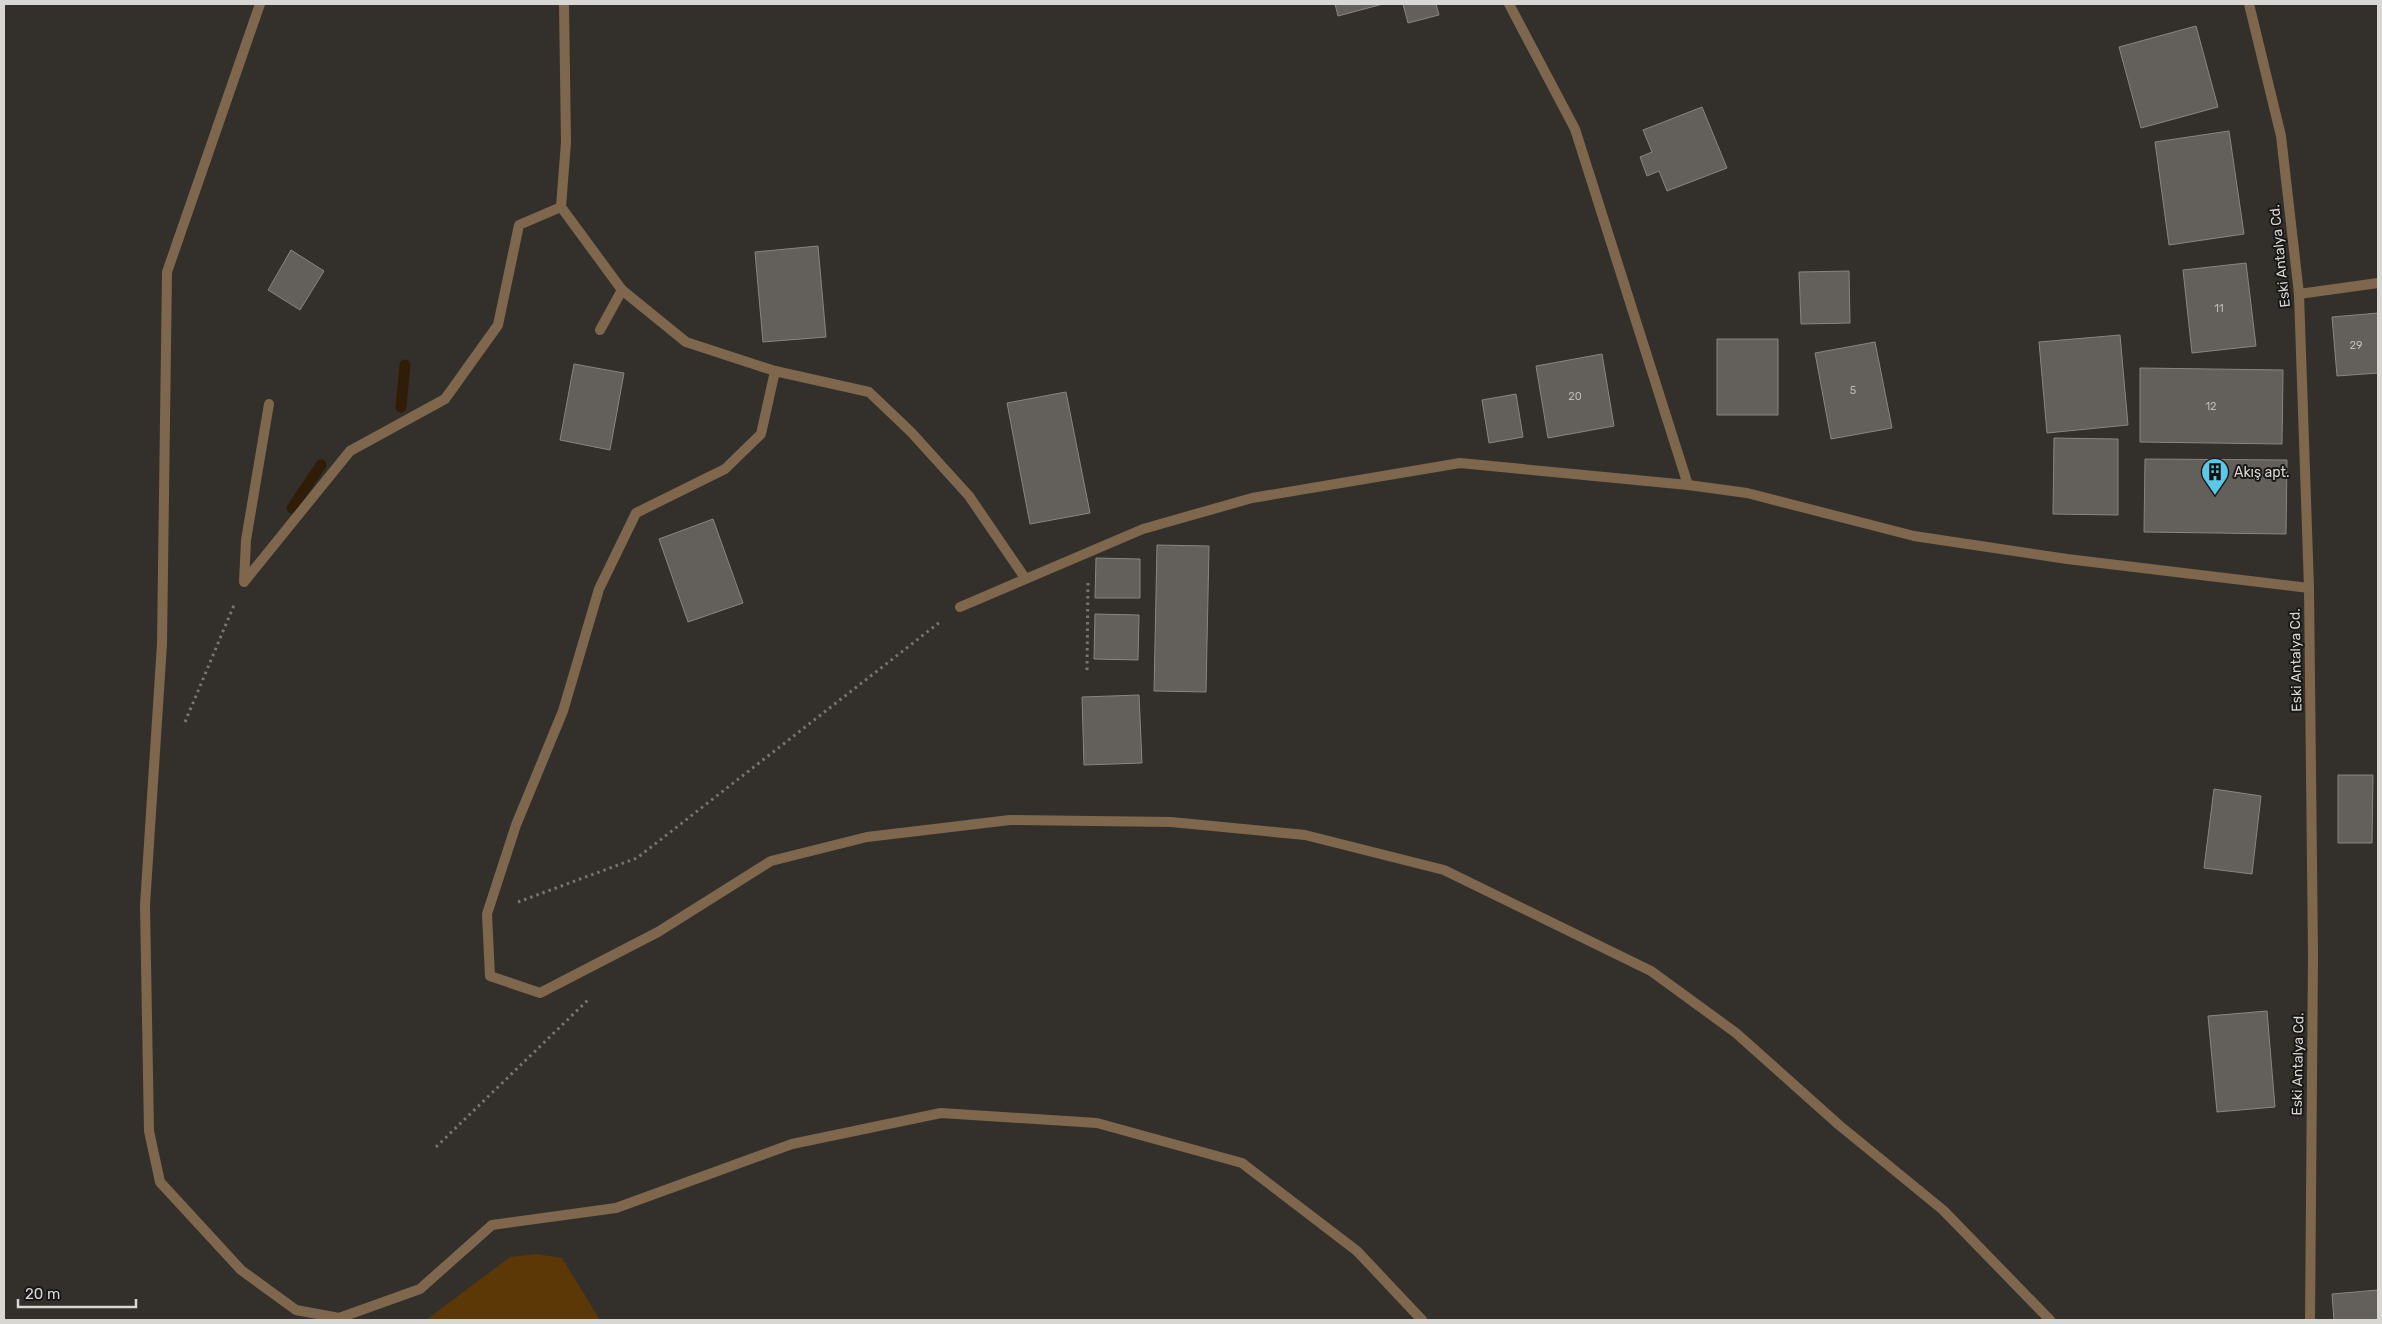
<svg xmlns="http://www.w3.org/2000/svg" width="2382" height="1324" viewBox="0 0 2382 1324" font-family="Rubik,sans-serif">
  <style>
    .green { fill: #5b3805 }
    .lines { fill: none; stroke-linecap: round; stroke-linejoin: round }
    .stream { stroke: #2f1d07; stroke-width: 11 }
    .building { fill: #635f5b; stroke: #898581 }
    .path { stroke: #787572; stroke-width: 3; stroke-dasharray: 2.5 4; stroke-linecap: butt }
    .service { stroke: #7f674d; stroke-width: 10 }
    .minor { stroke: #7f674d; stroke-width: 10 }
    .labels { text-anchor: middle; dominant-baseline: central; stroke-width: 4; stroke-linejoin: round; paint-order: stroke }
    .number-label { font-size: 11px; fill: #bcb9b6 }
    .street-label { font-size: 14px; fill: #d9d7d4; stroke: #1a1816 }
    .poi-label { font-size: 14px; fill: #d9d7d4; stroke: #1a1816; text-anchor: start }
  </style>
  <rect width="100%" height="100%" fill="#33302c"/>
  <path class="green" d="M536,1254L562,1258L600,1320H426L510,1257Z"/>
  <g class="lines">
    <path class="stream" d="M401,407L405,365
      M292,508L321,465"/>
  </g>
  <path class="building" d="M1335,4H1383L1338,16Z
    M1403,4H1436L1439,15L1408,23Z
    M2196,26L2218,107L2141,128L2119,47Z
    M1702,107L1727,168L1667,191L1659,171L1647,176L1640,157L1652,152L1643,130Z
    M2229,131L2244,234L2169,245L2155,142Z
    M818,246L826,337L763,342L755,252Z
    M291,250L324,271L300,310L268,290Z
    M2246,263L2256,346L2192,353L2183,270Z
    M1849,271L1850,323L1801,324L1799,272Z
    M2378,313V373L2337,376L2332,317Z
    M2120,335L2128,425L2047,433L2039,342Z
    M1717,339H1778V415H1717Z
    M1875,342L1892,428L1831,439L1815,353Z
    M1602,354L1614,426L1548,438L1536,366Z
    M574,364L624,373L610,450L560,440Z
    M2140,368L2283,370L2282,444L2140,442Z
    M1066,392L1090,513L1030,524L1007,403Z
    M1516,394L1523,437L1489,443L1482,400Z
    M2054,438L2118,439V515L2053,514Z
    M2145,459L2287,460L2286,534L2144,532Z
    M713,519L743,603L688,622L659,539Z
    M1157,545L1209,546L1206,692L1154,691Z
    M1096,558L1140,559V598H1095Z
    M1095,614L1139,615L1138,660L1094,659Z
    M1139,695L1142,763L1084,765L1082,697Z
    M2338,775H2373L2372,843H2338Z
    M2214,789L2261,796L2252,874L2204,868Z
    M2267,1011L2275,1107L2217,1112L2208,1016Z
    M2378,1290V1320H2334L2332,1294Z"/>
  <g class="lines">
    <path class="path" d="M1087,670L1088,581
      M185,722L234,605
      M518,902L637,858L940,622
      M436,1147L590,998"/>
    <path class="service" d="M1509,4L1575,129L1688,485
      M600,330L622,290
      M269,404L246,540L244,582L350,451L445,399L498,325L519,225L561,207"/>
    <path class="minor" d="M260,4L167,272L162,644L145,905L149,1131L160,1182L241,1270L296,1310L339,1318L420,1289L492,1225L616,1208L792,1144L941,1113L1097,1123L1242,1163L1357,1251L1422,1320
      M564,4L566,142L561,207L622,290L686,342L775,371L869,392L911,432L969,496L1025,578
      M2249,4L2281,136L2299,294L2309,588L2313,955L2310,1320
      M2299,294L2378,283
      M775,371L761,434L725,469L636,513L599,589L563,711L516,825L487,914L490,976L540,993L658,932L771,861L867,837L1010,820L1171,822L1305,835L1444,870L1651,971L1736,1033L1839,1125L1943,1210L2050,1320
      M960,607L1143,529L1252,498L1460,463L1688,485L1747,493L1914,536L2067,559L2309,588"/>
  </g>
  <defs>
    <symbol id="building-pin" viewBox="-11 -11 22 30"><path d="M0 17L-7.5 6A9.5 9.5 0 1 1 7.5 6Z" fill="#5bc8e7" stroke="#1a1816"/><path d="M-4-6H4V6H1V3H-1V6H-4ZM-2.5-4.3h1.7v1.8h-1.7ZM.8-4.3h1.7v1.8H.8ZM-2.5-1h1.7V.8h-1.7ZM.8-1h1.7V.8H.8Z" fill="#111"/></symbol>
  </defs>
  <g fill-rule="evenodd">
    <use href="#building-pin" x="2199" y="456" width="32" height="43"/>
  </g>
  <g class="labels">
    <g class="number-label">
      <text x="2219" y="308">11</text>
      <text x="2356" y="345">29</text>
      <text x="1853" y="390">5</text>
      <text x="1575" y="396">20</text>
      <text x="2211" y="406">12</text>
    </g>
    <g class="street-label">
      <text transform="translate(2280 256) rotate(-96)">Eski Antalya Cd.</text>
      <text transform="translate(2296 660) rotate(-91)">Eski Antalya Cd.</text>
      <text transform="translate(2298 1064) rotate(-89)">Eski Antalya Cd.</text>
    </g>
    <g class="poi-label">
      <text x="2234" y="472">Akış apt.</text>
    </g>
  </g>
  <rect width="2382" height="1324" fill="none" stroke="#d9d7d4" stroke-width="10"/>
  <path d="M18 1299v8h118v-8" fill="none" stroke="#d9d7d4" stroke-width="2.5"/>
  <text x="25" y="1299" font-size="15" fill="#d9d7d4" stroke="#1a1816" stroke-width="4" paint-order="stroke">20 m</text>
</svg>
